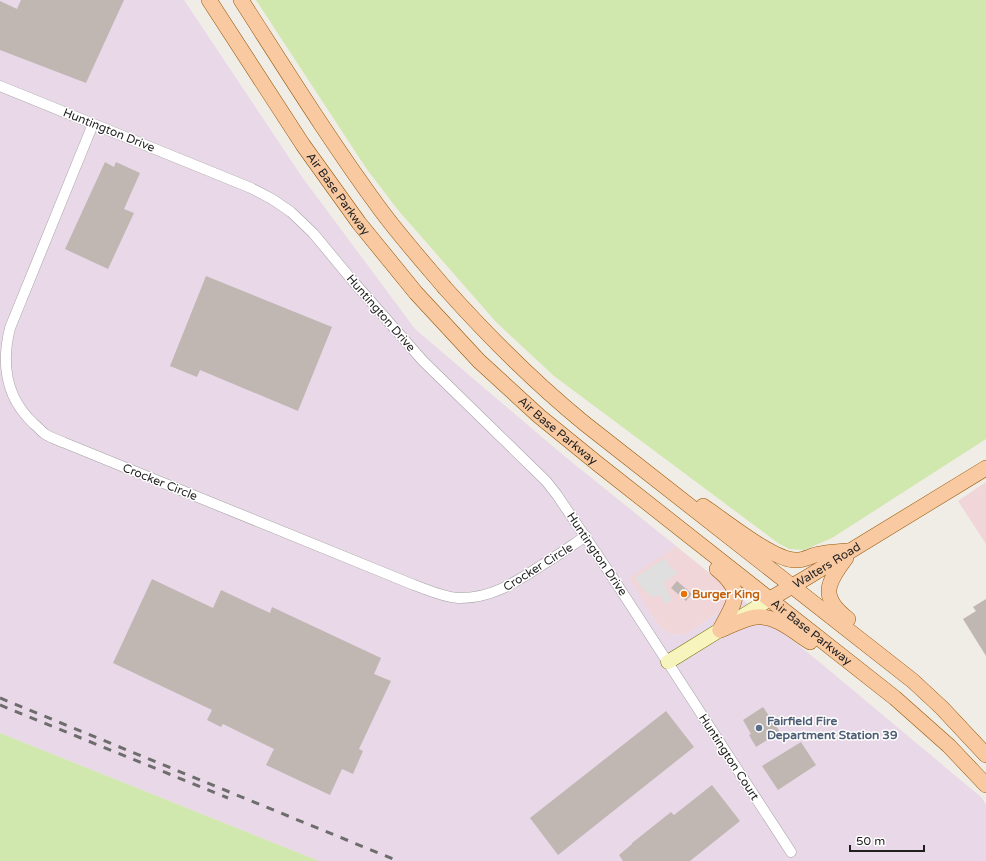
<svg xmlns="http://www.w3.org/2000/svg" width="986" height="861" viewBox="0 0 986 861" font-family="'Varela Round',sans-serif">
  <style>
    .commercial { fill: #f0d6d8 }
    .industrial { fill: #e9d8e7 }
    .grass { fill: #d0e8ae }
    .parking { fill: #dfdfdf }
    .building { fill: #c0b7b3 }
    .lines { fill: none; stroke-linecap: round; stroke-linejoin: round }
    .street-casing { stroke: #a3a3a3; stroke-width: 11 }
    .secondary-casing { stroke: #747409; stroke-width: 15 }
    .primary-casing { stroke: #955706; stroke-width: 16 }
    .street { stroke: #fff; stroke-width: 10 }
    .secondary { stroke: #f7f4bd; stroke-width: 14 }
    .primary { stroke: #f9caa2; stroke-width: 15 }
    .rail { stroke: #6d6d6d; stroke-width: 3; stroke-dasharray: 8 8; stroke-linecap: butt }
    .food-dot { fill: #e8710a; stroke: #fff; stroke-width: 1.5 }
    .service-dot { fill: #5c6f8a; stroke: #fff; stroke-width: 1.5 }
    .labels { text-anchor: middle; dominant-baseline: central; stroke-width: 3; stroke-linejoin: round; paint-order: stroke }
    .street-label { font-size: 12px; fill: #1f1f1f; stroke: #fff }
    .food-label { font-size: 12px; font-weight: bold; fill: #c56008; stroke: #fff; text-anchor: start }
    .service-label { font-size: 12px; font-weight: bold; fill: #4e5e75; stroke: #fff; text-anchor: start }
  </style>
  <rect width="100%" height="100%" fill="#f0ece6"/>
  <path class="commercial" d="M986,482V544L958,501Z
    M676,546L728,588V597L725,608L688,633L678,635L671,634L662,629L653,617L628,578Z"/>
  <path class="industrial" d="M0,0H184L302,177L415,329L563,455L676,546L629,578L653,617L662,629L671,634L678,635L688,633L725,608L728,597V588L823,665L982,798L986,805V861H319L0,733Z"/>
  <path class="grass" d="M256,0H986V439L832,538L804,550L789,549L778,543L554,376L496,322L398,210L366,168Z
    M0,733L319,861H0Z"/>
  <path class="parking" d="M665,558L671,568L678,572L665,582L664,584L672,600L665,604L660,595L653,597L649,595L639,584L635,578Z"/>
  <path class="building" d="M21,0H124L86,83L0,50V1L17,9Z
    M105,162L114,167L116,162L140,173L124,209L134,213L108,269L65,249Z
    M206,276L332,327L298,411L200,370L197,377L170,366Z
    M152,579L213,608L221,590L270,613L272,607L381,658L374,674L391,681L359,749L363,751L353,774L342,769L330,795L266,765L274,749L223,724L221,727L207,720L212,710L113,663Z
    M677,581L692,594L686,601L671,588Z
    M986,599V656L963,619L976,611L973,607Z
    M763,707L780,732L756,747L749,735L751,734L743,720Z
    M666,711L694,747L558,855L530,818Z
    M801,742L816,765L778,790L762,766Z
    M712,785L740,821L690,861H623L619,855L632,844V843L671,812L674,815Z"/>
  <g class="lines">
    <defs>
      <path id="street" d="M0,86L251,188L272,199L291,212L313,233L352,280L423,361L546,481L557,495L611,575L791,852
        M93,124L10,328C1,364 6,398 34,424C38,427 41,431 45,434C51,438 58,440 65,443L414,585C428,590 443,597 458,598C491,599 516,582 542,565C557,556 571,546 586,536"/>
      <path id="secondary" d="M668,662L770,599"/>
      <g id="primary">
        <path id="s1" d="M209,0L303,145L359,223L416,293L479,361L539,416L598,464L895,698L949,746L986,785"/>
        <path d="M241,0C286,70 330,141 380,209C400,236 423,262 445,288C488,336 534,382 584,423L913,681L942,708L986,755"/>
        <path d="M703,506C723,519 775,562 797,560C805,560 812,555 820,554C829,552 838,552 847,551"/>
        <path d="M846,558C827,583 819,597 848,619"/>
        <path d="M717,569C746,593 734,602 720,630"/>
        <path id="s2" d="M770,599L806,578L986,468"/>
        <path d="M720,630C730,626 746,618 756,617C776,615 794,632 810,642"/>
      </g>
    </defs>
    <use href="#street" class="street-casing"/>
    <use href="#secondary" class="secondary-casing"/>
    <use href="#primary" class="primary-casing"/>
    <use href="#street" class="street"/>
    <use href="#secondary" class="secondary"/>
    <use href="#primary" class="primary"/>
    <path class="rail" d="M0,698L398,861
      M0,705L228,798"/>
  </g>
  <circle class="food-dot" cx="684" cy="594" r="4"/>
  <circle class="service-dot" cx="759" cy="728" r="4"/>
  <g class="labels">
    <g class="street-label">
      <text transform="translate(109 130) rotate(22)">Huntington Drive</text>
      <text stroke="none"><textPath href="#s1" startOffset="233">Air Base Parkway</textPath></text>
      <text transform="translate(381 313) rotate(49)">Huntington Drive</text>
      <text stroke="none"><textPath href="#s1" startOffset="557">Air Base Parkway</textPath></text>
      <text transform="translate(160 482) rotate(22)">Crocker Circle</text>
      <text transform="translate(597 554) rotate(56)">Huntington Drive</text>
      <text stroke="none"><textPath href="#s2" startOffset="66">Walters Road</textPath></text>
      <text transform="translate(538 567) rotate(-32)">Crocker Circle</text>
      <text stroke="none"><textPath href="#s1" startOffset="881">Air Base Parkway</textPath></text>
      <text transform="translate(729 757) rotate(57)">Huntington Court</text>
    </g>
    <g class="food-label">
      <text x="692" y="594">Burger King</text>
    </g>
    <g class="service-label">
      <text x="767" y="721">Fairfield Fire<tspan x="767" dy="14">Department Station 39</tspan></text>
    </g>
  </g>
  <path d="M850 845v6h74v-6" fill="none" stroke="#1f1f1f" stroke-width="2"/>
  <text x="856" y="845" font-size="12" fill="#1f1f1f" stroke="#ffffff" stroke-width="3" paint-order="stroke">50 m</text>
</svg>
